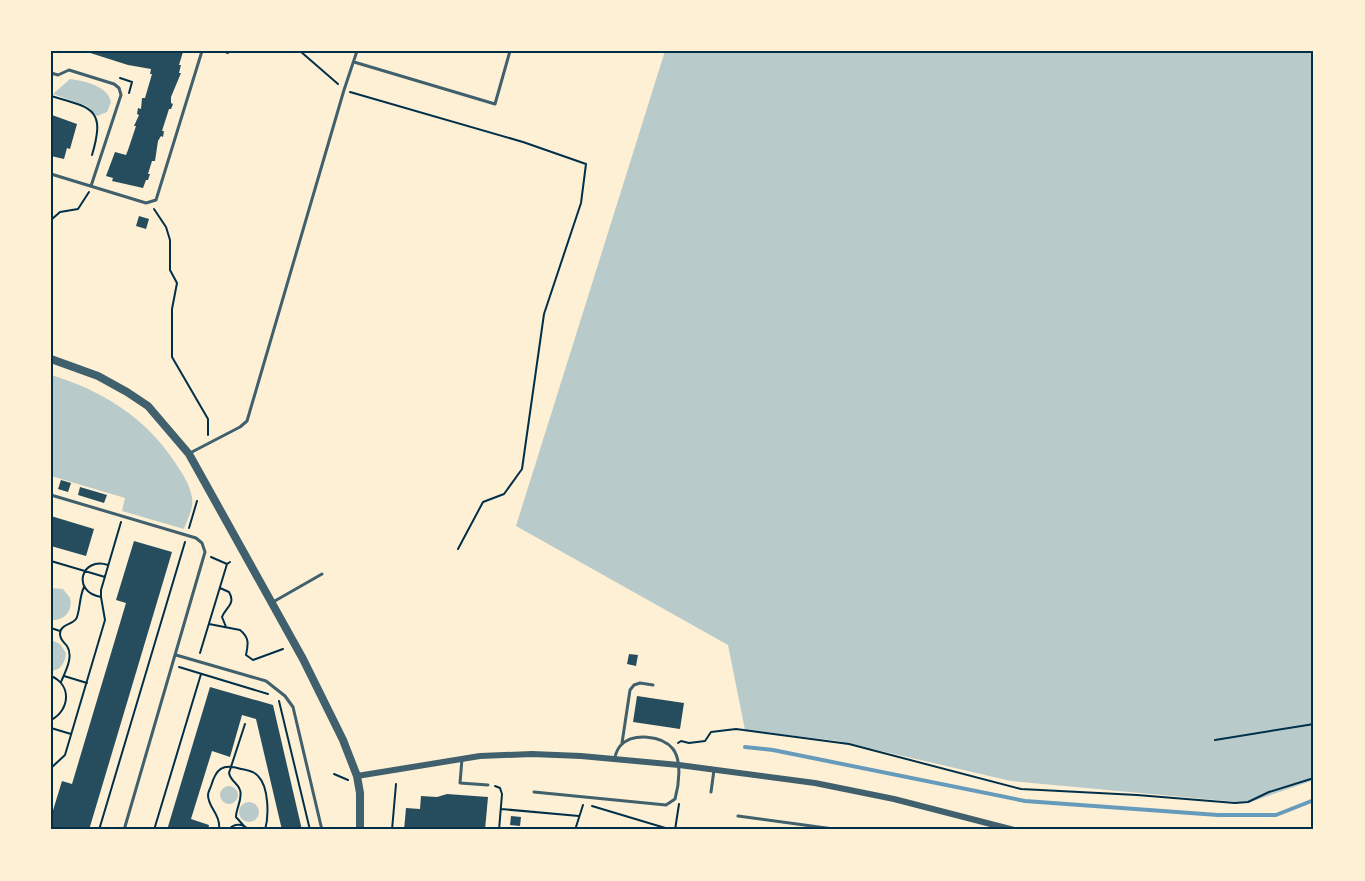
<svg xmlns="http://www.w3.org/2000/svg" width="1365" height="881" viewBox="0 0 1365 881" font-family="'Alegreya Sans',sans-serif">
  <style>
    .green { fill: #b9caca }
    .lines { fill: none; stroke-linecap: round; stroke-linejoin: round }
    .stream { stroke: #669bbc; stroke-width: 4 }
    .building { fill: #264d5e }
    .path { stroke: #003049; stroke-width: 2 }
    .service { stroke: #3f606c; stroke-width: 3 }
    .minor { stroke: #3f606c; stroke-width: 6 }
    .tertiary { stroke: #3f606c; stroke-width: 8 }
    .neatline { fill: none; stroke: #003049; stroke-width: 2 }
  </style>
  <rect width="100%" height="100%" fill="#fdf0d5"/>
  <path class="green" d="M665,51H1314V780L1248,803L1011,781L838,741L745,730L728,645L516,526Z
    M70,79C85,81 108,86 111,102L107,112L97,116L87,106L53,94Z
    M51,375C101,390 145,417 174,461C182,473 190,484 192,498C194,507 187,521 184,529L122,511L125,498L51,476Z
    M51,588L63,589L70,598C73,611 65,621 51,620Z
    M51,640L60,644L66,653C65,663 61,670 51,671Z
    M220 795a9 9 0 1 1 18 0a9 9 0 1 1-18 0Z
    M239 812a10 10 0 1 1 20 0a10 10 0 1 1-20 0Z"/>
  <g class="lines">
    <path class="stream" d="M745,747L773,750L1025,801L1218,815H1276L1314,800"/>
  </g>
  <path class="building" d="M84,51L183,52L179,65H181L179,73H181L171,97V103L173,104L171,109H169L162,131H164L163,137L161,136L158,141L155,161H152L148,174H150L148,180H146L143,188L112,181L113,178L106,176L115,152L126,155L128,150L136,126H134L139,115L137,114L138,108L141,109L142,98H145L152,74H150L151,69L128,65Z
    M52,115L77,124L70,149L67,148L64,159L51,156Z
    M139,216L149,219L146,229L136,226Z
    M61,480L71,483L68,492L58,489Z
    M80,487L107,495L104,503L78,495Z
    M51,516L94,529L86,556L51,546Z
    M134,541L172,552L89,830H51V817L62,781L72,784L126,603L116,600Z
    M629,654L638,655L636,666L627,664Z
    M210,687L273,705L302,830H282L256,719L242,715L230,757L212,751L191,819L209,825L208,830H167Z
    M637,696L684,703L680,729L633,722Z
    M447,794L488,797L485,830H404L406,808L420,809L421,796L437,797Z
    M511,816L521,817L520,826L510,825Z"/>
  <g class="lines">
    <path class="path" d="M223,51L228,53
      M300,51L338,84
      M120,78L132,82L129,93
      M350,92L523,142L586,164L581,203L544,314L522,469L504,494L483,502L458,549
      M51,96C92,108 106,108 92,155
      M154,209L166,227L170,240V270L177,283L172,309V357L208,419V435
      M51,220L60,212L78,209L89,192
      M189,528L197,501
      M211,557L227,564L230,562
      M51,561L105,577
      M220,588L229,592C236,604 226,607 222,617L226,627
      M101,597C71,592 81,556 108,565
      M209,624L240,630C250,638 248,645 246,655L253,660L283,649
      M51,628L60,631
      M200,653L227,564
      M179,667L268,694
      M51,676C72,685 70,710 51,720
      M64,676L87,683
      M61,682C65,672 74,657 67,646C64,642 60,640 60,634C60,624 72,625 76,619C80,613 79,597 84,587
      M279,701L310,830
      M51,728L71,734
      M1215,740L1314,724
      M678,743L681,741L689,743L705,741L711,732L736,729L849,744L1021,789L1137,795L1235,803L1248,802L1269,792L1314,778
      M51,768L65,755L105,620L101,597V590L121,522
      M334,774L348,780
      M495,786L500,788L502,794L499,830
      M592,806L672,830
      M501,809L579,816
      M244,826L236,817C236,808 243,799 240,790C238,783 231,782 229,773L245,724
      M765,829L773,830
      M99,830L185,542
      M154,830L201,674
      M219,830C221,814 208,808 208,795C208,792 210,789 211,786C216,769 222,763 241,769C247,770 254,771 258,776C269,787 269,816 265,830
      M228,830C234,823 243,823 249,830
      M392,830L396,784
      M575,830L583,805
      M675,830L679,804"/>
    <path class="service" d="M354,62L495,104L510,51
      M51,73L58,75L69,70L114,84L119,88L121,95L91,186
      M51,174L146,203L156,200L202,51
      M190,453L240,427L247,421L344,90L357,51
      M51,495L196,538L202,543L205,552L124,830
      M273,602L322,574
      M176,655L266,681L285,696L293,707L322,830
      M622,743L630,690L634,685L640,683L653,685
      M462,759L460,783L488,785
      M534,792L666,805L675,799C679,785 682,761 673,749C662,735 633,733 621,745C618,748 616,753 615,757
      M711,792L714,770
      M738,816L841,830"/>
    <path class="minor" d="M357,776L480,756L532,754L581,756L679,765L815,783L894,799L1014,830"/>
    <path class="tertiary" d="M51,359L98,376L127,392L148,406L189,454L303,659L343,740L357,776L360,793V830"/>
  </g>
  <rect width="1365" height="881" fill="none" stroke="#fdf0d5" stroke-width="105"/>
  <rect x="52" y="52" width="1260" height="776" class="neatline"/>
</svg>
